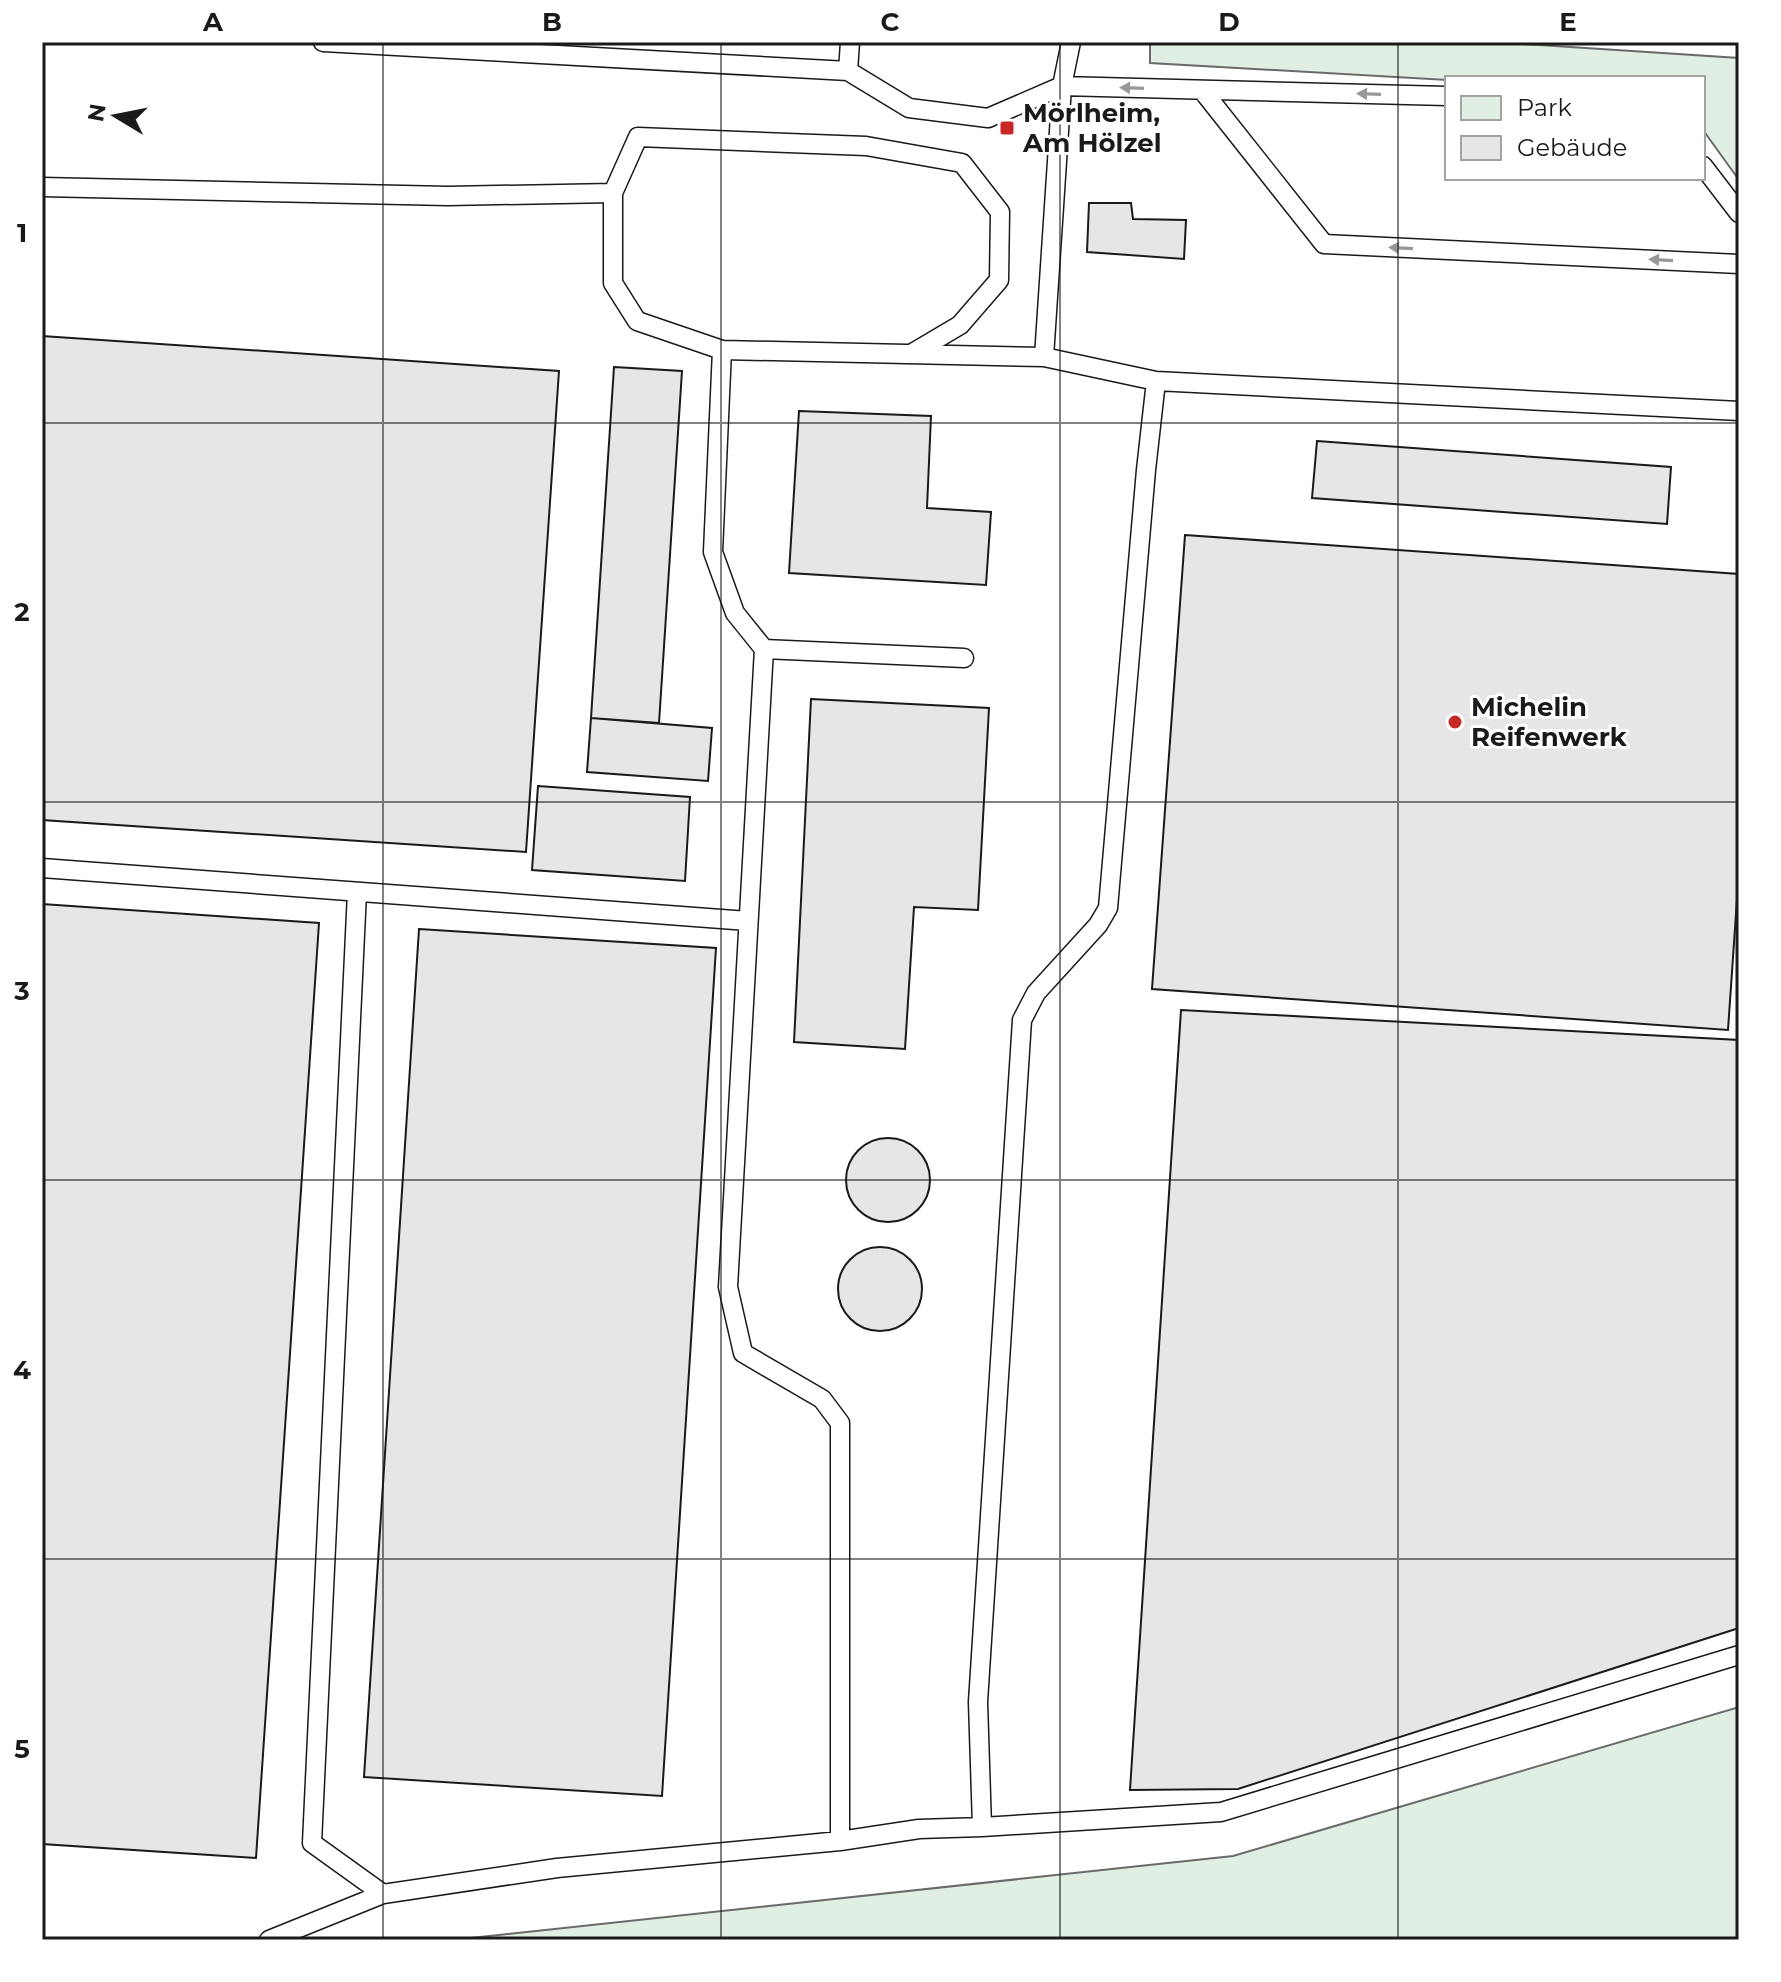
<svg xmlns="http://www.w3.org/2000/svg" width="1781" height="1982" viewBox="0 0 1781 1982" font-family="Montserrat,sans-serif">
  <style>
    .green { fill: #e0efe3; stroke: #6a6a6a; stroke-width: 2 }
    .building { fill: #e6e6e6; stroke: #1a1a1a; stroke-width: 2 }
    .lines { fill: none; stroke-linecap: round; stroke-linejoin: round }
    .service-casing { stroke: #1a1a1a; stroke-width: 21 }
    .service { stroke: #fff; stroke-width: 18 }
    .oneway { fill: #989898 }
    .grid { fill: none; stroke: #1a1a1a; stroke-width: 2; stroke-opacity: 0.55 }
    .poi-dot { fill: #c62828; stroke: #fff; stroke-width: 3 }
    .labels { text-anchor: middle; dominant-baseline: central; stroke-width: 6; stroke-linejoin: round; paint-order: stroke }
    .poi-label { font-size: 26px; font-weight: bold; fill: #1a1a1a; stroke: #fff; text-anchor: start }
    .neatline { fill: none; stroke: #1a1a1a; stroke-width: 3 }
    .grid-label { font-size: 26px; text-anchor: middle; font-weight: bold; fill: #1a1a1a }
  </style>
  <rect width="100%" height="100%" fill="#fff"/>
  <path class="green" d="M1150,42H1495L1739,58V180L1703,130V78H1447V80L1150,63Z
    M1739,1707V1940H452L1233,1856Z"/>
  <path class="building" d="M1089,203H1131L1133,219L1186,220L1184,259L1087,252Z
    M42,336L559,371L526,852L42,820Z
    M614,367L682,371L659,723L591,718Z
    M799,411L931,416L927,508L991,512L986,585L789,573Z
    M1317,441L1671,467L1667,524L1312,498Z
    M1185,535L1739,574V870L1728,1030L1152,989Z
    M811,699L989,708L978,910L914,907L905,1049L794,1042Z
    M591,718L712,728L708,781L587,772Z
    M538,786L690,797L685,881L532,870Z
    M42,904L319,923L256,1858L42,1844Z
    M419,929L716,948L662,1796L364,1777Z
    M1181,1010L1739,1040V1628L1238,1789L1130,1790Z
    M846 1180a42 42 0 1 1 84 0a42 42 0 1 1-84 0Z
    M838 1289a42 42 0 1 1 84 0a42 42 0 1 1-84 0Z"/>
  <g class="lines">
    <defs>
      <path id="service" d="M323,42L848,71L909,108L988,118L1062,86L1447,96
        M848,71L850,42
        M1202,90L1324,244L1739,264
        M1703,166L1739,213
        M42,187L448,196L613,193V283L637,321L722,350L1044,357L1062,86L1071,42
        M613,193L638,137L866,146L962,163L1000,212L999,280L960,325L911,354
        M722,350L713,552L735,613L764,649L964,658
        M1044,357L1156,381L1739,411
        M764,649L728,1287L743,1353L822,1399L840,1423V1841
        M42,868L748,921
        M357,892L312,1843L383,1894L557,1868L840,1841L919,1829L982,1827L978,1702L1022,1020L1036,993L1098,925L1108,908L1146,470L1156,381
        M982,1827L1221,1812L1739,1655
        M269,1940L383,1894"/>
    </defs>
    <use href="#service" class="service-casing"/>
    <use href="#service" class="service"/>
  </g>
  <defs><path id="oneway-solid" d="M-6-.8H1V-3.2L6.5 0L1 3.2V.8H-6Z" transform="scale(2)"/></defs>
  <g class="oneway">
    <use href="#oneway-solid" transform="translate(1132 88) rotate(-178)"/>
    <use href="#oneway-solid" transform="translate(1369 94) rotate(-178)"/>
    <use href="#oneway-solid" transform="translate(1401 248) rotate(-177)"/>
    <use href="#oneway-solid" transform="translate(1661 260) rotate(-177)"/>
  </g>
  <path class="grid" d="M383,42V1940M721,42V1940M1060,42V1940M1398,42V1940M42,423H1739M42,802H1739M42,1180H1739M42,1559H1739"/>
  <g class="poi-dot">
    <rect x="999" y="120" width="16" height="16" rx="4"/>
    <circle cx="1455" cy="722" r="8"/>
  </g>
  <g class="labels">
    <g class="poi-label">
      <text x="1023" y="113">Mörlheim,<tspan x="1023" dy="30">Am Hölzel</tspan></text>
      <text x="1471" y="707">Michelin<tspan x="1471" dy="30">Reifenwerk</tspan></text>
    </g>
  </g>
  <rect width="1781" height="1982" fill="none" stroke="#ffffff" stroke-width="88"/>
  <rect x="1445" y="76" width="260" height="104" fill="#ffffff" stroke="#a3a3a3" stroke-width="2"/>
  <rect x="1461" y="96" width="40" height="24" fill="#e0efe3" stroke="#a3a3a3" stroke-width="2"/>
  <text x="1517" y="116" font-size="24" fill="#1a1a1a">Park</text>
  <rect x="1461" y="136" width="40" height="24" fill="#e6e6e6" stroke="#a3a3a3" stroke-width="2"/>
  <text x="1517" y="156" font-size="24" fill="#1a1a1a">Gebäude</text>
  <g transform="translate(116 116) rotate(280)" stroke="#ffffff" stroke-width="6" paint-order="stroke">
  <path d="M0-6L14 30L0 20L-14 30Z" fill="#1a1a1a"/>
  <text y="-12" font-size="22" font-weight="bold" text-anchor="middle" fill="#1a1a1a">N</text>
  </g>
  <rect x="44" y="44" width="1693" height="1894" class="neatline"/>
  <g class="grid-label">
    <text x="213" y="31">A</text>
    <text x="552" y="31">B</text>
    <text x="890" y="31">C</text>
    <text x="1229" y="31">D</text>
    <text x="1568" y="31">E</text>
    <text x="22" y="242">1</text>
    <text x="22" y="621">2</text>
    <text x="22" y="1000">3</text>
    <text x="22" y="1379">4</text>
    <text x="22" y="1758">5</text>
  </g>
</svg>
